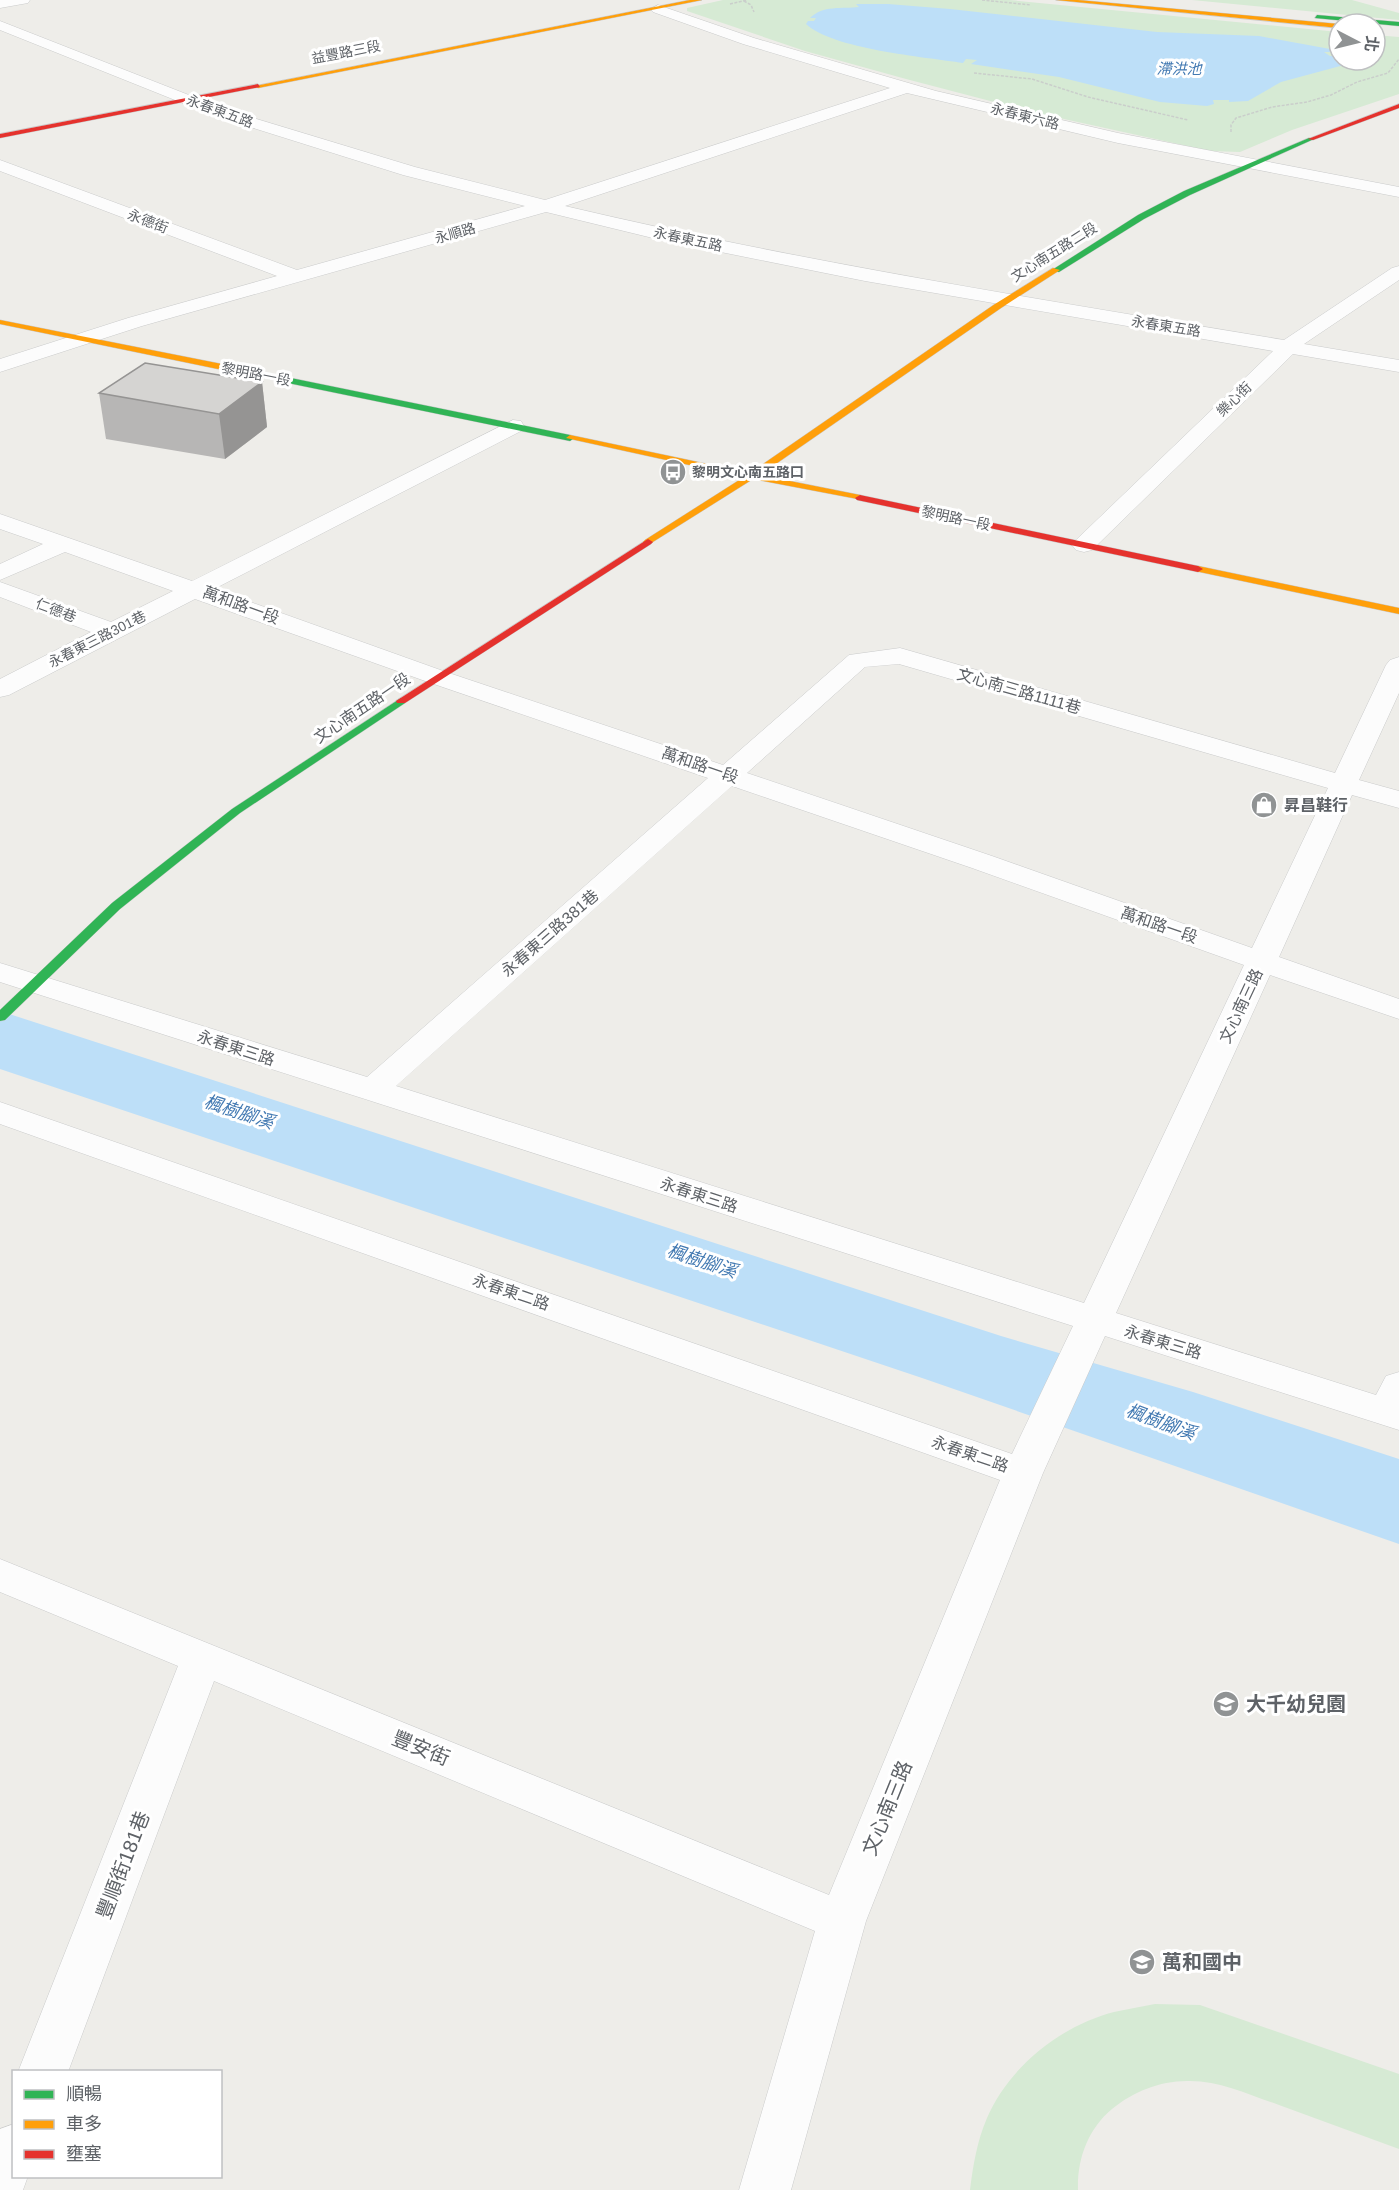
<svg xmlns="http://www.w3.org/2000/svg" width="1399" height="2190" viewBox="0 0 1399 2190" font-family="Helvetica,'Noto Sans TC',sans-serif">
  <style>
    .green { fill: #d6ead4 }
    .water { fill: #bddff8 }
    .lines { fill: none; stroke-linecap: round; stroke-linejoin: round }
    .street-casing { stroke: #cacbcb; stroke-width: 1 }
    .fast-casing { stroke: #c9c9ca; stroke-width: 1 }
    .slow-casing { stroke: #c9c9ca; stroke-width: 1 }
    .jam-casing { stroke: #c9c9ca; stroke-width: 1 }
    .path { stroke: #cacecb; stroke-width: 1.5; stroke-dasharray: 3 1.5; stroke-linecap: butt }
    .street { fill: #fcfcfc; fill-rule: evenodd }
    .fast { fill: #30b455; fill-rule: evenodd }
    .slow { fill: #ff9f0a; fill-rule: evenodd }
    .jam { fill: #e5322d; fill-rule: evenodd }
    .wall { fill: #b7b6b5 }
    .shaded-wall { fill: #959493 }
    .building { fill: #d5d4d2; stroke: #959493; stroke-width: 1.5 }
    .labels { text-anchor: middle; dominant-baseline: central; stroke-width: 6; stroke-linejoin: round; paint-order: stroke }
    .far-street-label { font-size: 14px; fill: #5e6267; stroke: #fff }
    .far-poi-label { font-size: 14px; font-weight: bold; fill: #5e6267; stroke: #fff; text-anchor: start }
    .far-water-label { font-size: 15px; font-style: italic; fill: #4279b2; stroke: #fff }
    .street-label { font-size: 16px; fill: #5e6267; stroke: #fff }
    .poi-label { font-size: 16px; font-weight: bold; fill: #5e6267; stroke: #fff; text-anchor: start }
    .water-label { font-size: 18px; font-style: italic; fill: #4279b2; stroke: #fff }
    .near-poi-label { font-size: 20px; font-weight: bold; fill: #5e6267; stroke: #fff; text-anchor: start }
    .near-street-label { font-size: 20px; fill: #5e6267; stroke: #fff }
  </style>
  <rect width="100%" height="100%" fill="#eeede9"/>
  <path class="green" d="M723,0H1009L1339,32V60H1375V35L1399,37V94L1292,130L1240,152L1210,151L1032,112L906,79L805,51L687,11V8Z
    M1192,0H1352L1399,13V20Z
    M1155,2004L1200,2005L1399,2074V2149C1359,2134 1319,2120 1279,2105C1249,2095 1219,2080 1187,2081C1159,2081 1133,2092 1112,2109C1088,2129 1077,2159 1078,2190H970C973,2166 977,2141 987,2118C1009,2067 1060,2026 1114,2012C1127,2009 1141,2007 1155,2004Z"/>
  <path class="water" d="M856,4H888L950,9L1157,32L1259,36L1330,49L1337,52H1324L1330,56H1339V60H1344V65L1281,82L1248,101L1229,102V100H1213L1214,104L1207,106L1160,102L1059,77L971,64L977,60L966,59L963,63C925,57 832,49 806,24L808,21H814L816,18H810C823,5 842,9 859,7Z
    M0,1011L1001,1336L1193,1392L1399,1459V1544L925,1379L0,1069Z"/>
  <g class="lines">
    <defs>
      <path id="street" d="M0,0H30L28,3L0,8Z
        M658,5L754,38L936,91L1118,133L1399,187V197L1118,143L907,93L565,206C802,262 1044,300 1284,340L1392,268L1399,266V280L1304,344L1399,360V372L1293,354L1092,550L1084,552L1076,550L1072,545L1076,540L1273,351L865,281L661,240L546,212L142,326L0,372V359L128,318L277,276L0,171V160L297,270L525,206L403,175L215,116L0,30V21L227,110L415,167L545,200L890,88L743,44L653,12L651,9Z
        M513,420L521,421L524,426L521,431L214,589L446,672L723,765L849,655L900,648L1335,773L1386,665L1390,660L1399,657V693L1359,780L1399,791V808L1352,795L1279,957L1399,999V1019L1270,975L1116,1313L1376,1395L1386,1376L1399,1372V1430L1105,1336L1043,1473L866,1921L791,2190H739L815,1931L214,1681L68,2072H18L178,1666L0,1592V1559L829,1895L1000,1480L0,1124V1102L1012,1454L1073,1326L0,982V963L367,1077L708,778L428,682L195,599L9,695L0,697V679L91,632L0,597V582L111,622L173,591L65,552L0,580V564L43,544L0,529V514L192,581ZM899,664L1328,788L1252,948L992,856L747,773L865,667ZM732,786L972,868L1244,965L1084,1303L396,1086Z
        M14,2124V2176H28L23,2190H0V2129Z"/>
      <path id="fast" d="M1317,15L1399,22V26L1315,18Z
        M1309,138L1314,139L1190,195L1144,219L1059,272L1052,270L1138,215L1184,191Z
        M247,369L570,435L574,438L570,441L244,374L243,372Z
        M401,698L405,699V703L240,813L120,909L5,1020L0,1021V1010L112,903L232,809Z"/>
      <path id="slow" d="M690,0H702L258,88L255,86Z
        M1056,0H1078L1339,24V28Z
        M1053,268L1060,270L1001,308L760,475L860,495L865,498L863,500L753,479L648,545L643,542L645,540L744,477L566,438L570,435L750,473L995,304Z
        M0,320L247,369L251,372L247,375L0,324Z
        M1198,566L1399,608V614L1195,571V567Z"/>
      <path id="jam" d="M258,84L260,87L0,138V134Z
        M1399,104V108L1313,140L1308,139Z
        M860,495L1198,566L1203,569L1198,572L857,500L855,498Z
        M648,539L653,542L651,544L405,703H397L396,701Z"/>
    </defs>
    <use href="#street" class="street-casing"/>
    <use href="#fast" class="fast-casing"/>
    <use href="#slow" class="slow-casing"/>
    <use href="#jam" class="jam-casing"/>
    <path class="path" d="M982,0L1031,5
      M744,1L751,5L754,12
      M730,4L747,0
      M974,73L1032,79L1088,97L1188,120
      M1231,132V125L1236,118L1272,107L1307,102L1331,95L1357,82L1388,73L1399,59"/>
    <use href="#street" class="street"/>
    <use href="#fast" class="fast"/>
    <use href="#slow" class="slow"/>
    <use href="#jam" class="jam"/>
  </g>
  <path class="wall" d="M262,382L267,427L225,459L106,439L99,393Z"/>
  <path class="shaded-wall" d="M262,382L267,427L225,459L219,414Z"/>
  <path class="building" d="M145,363L262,382L219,414L99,393Z"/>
  <defs>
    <symbol id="bus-disc" viewBox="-11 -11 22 22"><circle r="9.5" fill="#909394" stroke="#fff"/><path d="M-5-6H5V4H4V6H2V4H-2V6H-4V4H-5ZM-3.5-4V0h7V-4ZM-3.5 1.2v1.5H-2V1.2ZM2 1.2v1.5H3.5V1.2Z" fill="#fff"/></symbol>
    <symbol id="shop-disc" viewBox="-11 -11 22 22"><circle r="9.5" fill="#909394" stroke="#fff"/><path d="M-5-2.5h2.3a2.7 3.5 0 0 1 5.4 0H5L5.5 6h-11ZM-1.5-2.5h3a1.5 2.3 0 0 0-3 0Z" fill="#fff"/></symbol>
    <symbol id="school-disc" viewBox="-11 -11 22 22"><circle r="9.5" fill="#909394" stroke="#fff"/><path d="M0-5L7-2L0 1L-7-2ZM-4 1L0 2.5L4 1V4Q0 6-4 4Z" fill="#fff"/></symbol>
  </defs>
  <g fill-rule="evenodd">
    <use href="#bus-disc" x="658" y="457" width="30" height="30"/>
    <use href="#shop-disc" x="1249" y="790" width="30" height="30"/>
    <use href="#school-disc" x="1211" y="1689" width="30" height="30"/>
    <use href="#school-disc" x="1127" y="1947" width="30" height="30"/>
  </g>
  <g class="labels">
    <g class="far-street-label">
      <text transform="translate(346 52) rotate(-11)">益豐路三段</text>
      <text transform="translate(220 111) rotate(20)">永春東五路</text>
      <text transform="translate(1025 116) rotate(14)">永春東六路</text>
      <text transform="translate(148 221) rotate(21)">永德街</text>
      <text transform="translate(455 233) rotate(-16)">永順路</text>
      <text transform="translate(688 239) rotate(12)">永春東五路</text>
      <text transform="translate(1054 252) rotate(-32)">文心南五路二段</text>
      <text transform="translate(1166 326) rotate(9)">永春東五路</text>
      <text transform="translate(256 374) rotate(11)">黎明路一段</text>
      <text transform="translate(1234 399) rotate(-44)">樂心街</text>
      <text transform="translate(956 518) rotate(12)">黎明路一段</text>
      <text transform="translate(56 610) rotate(21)">仁德巷</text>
      <text transform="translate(97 639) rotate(-27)">永春東三路301巷</text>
    </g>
    <g class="far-poi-label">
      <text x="692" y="472">黎明文心南五路口</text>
    </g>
    <g class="far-water-label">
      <text x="1179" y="68">滯洪池</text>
    </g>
    <g class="street-label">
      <text transform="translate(241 605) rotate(20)">萬和路一段</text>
      <text transform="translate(1019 691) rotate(16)">文心南三路1111巷</text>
      <text transform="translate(362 708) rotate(-34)">文心南五路一段</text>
      <text transform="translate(700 765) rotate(19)">萬和路一段</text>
      <text transform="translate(1159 925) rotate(19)">萬和路一段</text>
      <text transform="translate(550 933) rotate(-41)">永春東三路381巷</text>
      <text transform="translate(1241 1006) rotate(-65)">文心南三路</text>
      <text transform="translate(236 1048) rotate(18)">永春東三路</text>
      <text transform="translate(699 1195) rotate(18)">永春東三路</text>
      <text transform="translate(511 1292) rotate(19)">永春東二路</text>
      <text transform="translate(1163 1342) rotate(17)">永春東三路</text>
      <text transform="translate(970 1454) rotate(19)">永春東二路</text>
    </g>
    <g class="poi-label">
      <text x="1284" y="805">昇昌鞋行</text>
    </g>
    <g class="water-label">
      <text transform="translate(239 1112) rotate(18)">楓樹腳溪</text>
      <text transform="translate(702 1261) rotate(18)">楓樹腳溪</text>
      <text transform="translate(1161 1422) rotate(20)">楓樹腳溪</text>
    </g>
    <g class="near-poi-label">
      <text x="1246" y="1704">大千幼兒園</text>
      <text x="1162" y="1962">萬和國中</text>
    </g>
    <g class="near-street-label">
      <text transform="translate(421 1748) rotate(22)">豐安街</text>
      <text transform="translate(887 1808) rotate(-68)">文心南三路</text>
      <text transform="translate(123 1865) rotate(-69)">豐順街181巷</text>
    </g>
  </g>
  <rect x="12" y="2070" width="210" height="108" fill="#ffffff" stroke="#bfc0c2" stroke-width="1.5"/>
  <rect x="24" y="2090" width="30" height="9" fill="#30b455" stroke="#bfc0c2" stroke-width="1.5"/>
  <text x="66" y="2100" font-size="18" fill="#5e6267">順暢</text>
  <rect x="24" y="2120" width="30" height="9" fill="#ff9f0a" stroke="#bfc0c2" stroke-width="1.5"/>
  <text x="66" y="2130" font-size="18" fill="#5e6267">車多</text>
  <rect x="24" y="2150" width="30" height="9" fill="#e5322d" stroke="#bfc0c2" stroke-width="1.5"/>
  <text x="66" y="2160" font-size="18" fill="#5e6267">壅塞</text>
  <g transform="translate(1357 42) rotate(97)"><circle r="28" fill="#ffffff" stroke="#bfc0c2" stroke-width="1.5"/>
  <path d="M0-4.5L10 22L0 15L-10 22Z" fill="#909394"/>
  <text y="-9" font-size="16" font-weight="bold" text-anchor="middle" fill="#5e6267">北</text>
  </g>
</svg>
